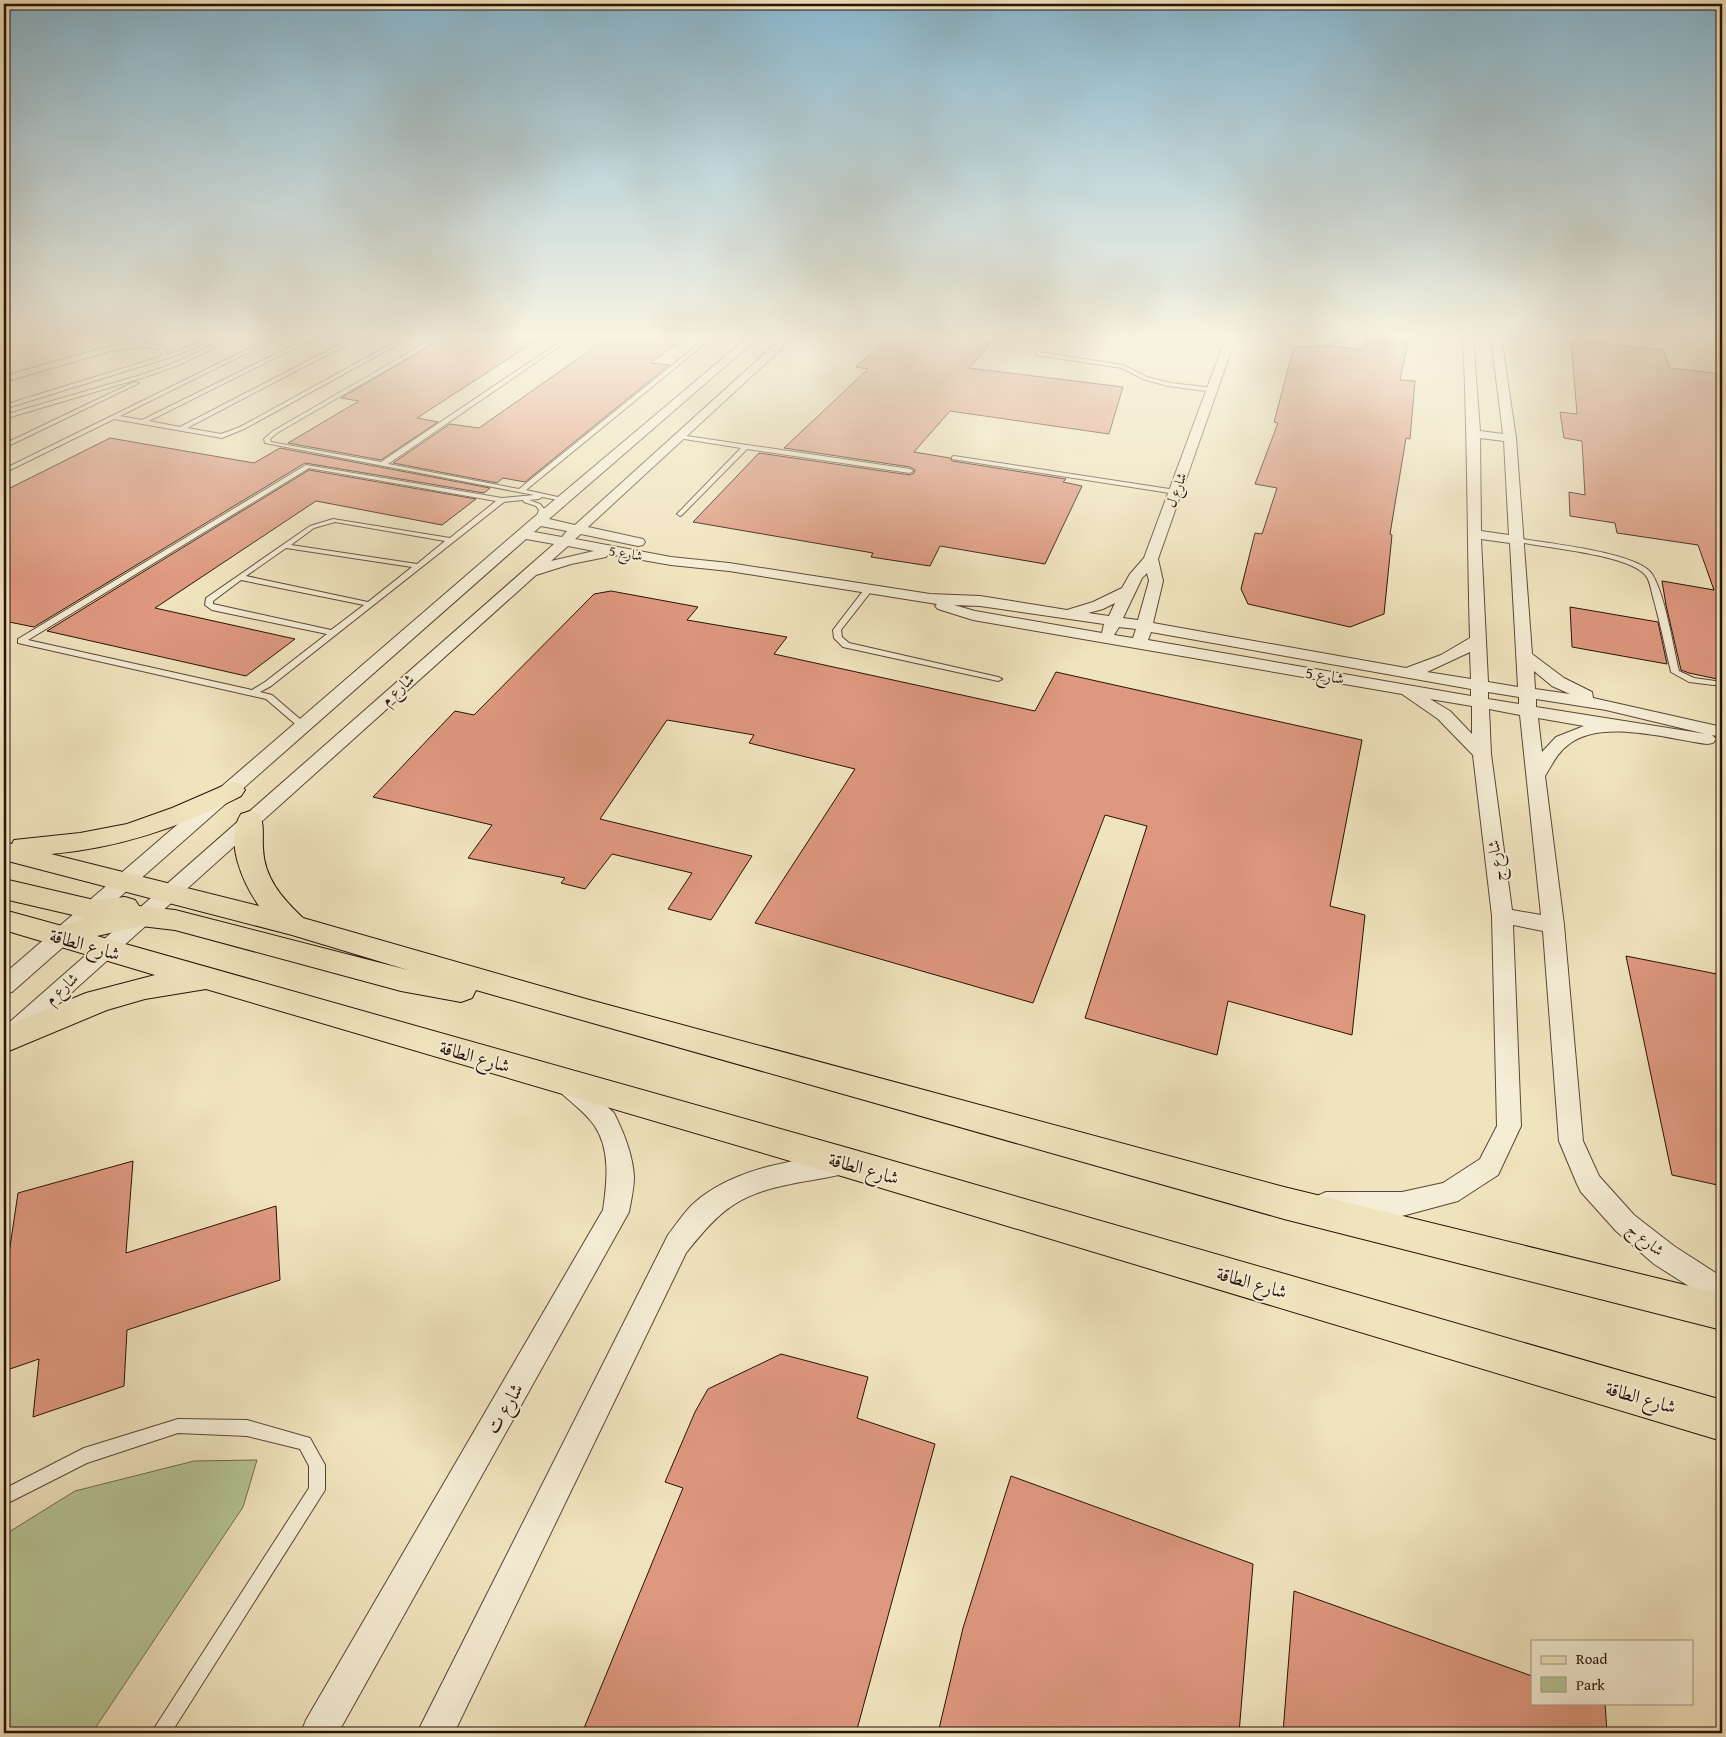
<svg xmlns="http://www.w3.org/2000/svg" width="1726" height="1737" viewBox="0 0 1726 1737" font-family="'Gentium Book Plus',Amiri,serif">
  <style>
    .green { fill: #b6c594; stroke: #6f6c4e }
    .building { fill: #de987f; stroke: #281207 }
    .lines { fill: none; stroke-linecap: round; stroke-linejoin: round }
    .service-casing { stroke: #5a4635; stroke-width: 2 }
    .minor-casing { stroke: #5a4635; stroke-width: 2 }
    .primary-casing { stroke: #281207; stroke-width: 2 }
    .service { fill: #f5edd5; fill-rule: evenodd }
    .minor { fill: #f5edd5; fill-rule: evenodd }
    .primary { fill: #f0e4be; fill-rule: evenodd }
    .labels { text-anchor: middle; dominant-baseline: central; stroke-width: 4; stroke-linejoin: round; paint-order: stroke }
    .far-street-label { font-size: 14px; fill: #281207; stroke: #f5edd5 }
    .street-label { font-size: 16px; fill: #281207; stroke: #f5edd5 }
    .near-street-label { font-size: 19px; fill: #281207; stroke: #f5edd5 }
  </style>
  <rect width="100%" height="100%" fill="#f0e4be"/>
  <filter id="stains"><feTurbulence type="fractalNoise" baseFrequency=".004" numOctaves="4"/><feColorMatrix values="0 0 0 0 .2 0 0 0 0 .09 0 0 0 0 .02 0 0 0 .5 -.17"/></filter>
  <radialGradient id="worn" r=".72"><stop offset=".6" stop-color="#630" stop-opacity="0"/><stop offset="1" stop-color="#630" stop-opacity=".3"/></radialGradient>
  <path class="green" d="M257,1460L243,1507L92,1733H4V1535L75,1491L194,1461Z"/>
  <path class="building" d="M445,337H542L417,418L438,422L381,460L288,443L359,401L341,398Z
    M609,337H685L651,363L669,365L525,482L503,478L497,483L393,463L450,424L479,428Z
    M889,337H997L969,368L1123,387L1109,434L950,411L914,452L950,458L952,461L1066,479L1063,482L1082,486L1045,564L940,546L930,566L871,557L873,553L693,522L759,453L910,475L914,473L915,470L910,467L784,448L868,369L856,367Z
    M1368,337H1409L1400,380L1415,381L1410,439L1406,438L1390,534L1392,535L1384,614L1350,627L1248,604L1241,589L1255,533L1262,534L1277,488L1255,484L1278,423L1274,422L1294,347L1331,346L1364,350Z
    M1571,340L1663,350L1670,368L1722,374V680L1689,673L1681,670L1666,605L1662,581L1714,590L1698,545L1617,533L1615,523L1570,516L1569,492L1585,495L1582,441L1564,438L1560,412L1577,414Z
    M110,438L254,463L280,448L490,488L484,493L305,463L34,627L4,621V491Z
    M309,470L476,499L442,525L316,501L155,608L295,639L246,676L47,631Z
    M611,591L698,607L687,620L787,637L774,654L1035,711L1056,672L1362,740L1330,906L1365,915L1352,1035L1228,1001L1217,1055L1085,1018L1147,826L1105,815L1033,1003L755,923L855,769L749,743L754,735L667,720L600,819L752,856L711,920L668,909L692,873L612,854L585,889L561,883L565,878L468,858L492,825L373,797L455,711L474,715L594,594Z
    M1570,607L1658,622L1667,664L1572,647Z
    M1626,956L1722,975V1186L1672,1175Z
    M133,1161L126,1253L276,1206L280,1280L127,1330L124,1386L33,1417L39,1359L4,1371V1287L18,1193Z
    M781,1354L868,1377L857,1418L935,1444L856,1733H582L683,1488L665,1482L695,1412L708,1389Z
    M1011,1476L1253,1564L1239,1733H938L963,1628Z
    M1294,1591L1532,1676V1703H1605L1607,1733H1283Z"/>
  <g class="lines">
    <defs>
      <path id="service" d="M206,337H213L197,347L168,358L4,409V405L163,356L159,349L141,347L114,351L111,349L112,348L141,343L163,347L167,355L193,345Z
        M230,337H237L176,366L145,377L4,419V415L141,375L172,364Z
        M272,337H279L120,416L142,420L310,337H317L149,421L180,427L354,337H361L187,428L221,434L240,427L404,337H411L244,429L222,438L114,419L4,473V469Z
        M436,337H443L277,433L270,439L271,442L381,462L567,337H573L388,464L519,489L707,337H713L526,490L567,499L564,501L542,497L539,499L529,500L540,504L545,510L540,522L535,521L539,510L536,506L524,502L523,500L504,502L271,686L260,692L272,695L307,725L308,727L307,729H301L266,699L18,643V639L306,465L502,498L534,495L265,443L264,439L273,431ZM309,468L496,501L450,538L333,519L310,526L206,598L205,605L212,610L327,634L265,682L252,690L28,640ZM335,522L445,541L417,564L291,545L314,528ZM286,548L412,567L368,602L246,576ZM241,580L364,605L331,630L213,604V601Z
        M1239,337C1273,337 1304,348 1338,339L1339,337H1345L1342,341C1315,349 1290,346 1263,342C1255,340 1246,340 1239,337Z
        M1038,352L1123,365L1147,377L1170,383L1214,388L1217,390L1214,392L1168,386L1143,379L1122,368L1036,355V353Z
        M134,382L139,383L4,448V444Z
        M680,435L910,469L913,471L910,473L747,449L682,515L680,516L677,514L678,513L741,448L678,438V436Z
        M954,456L1176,490L1179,492L1176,494L952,459V457Z
        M1516,538C1544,543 1638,552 1652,574C1665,594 1673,646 1679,671L1694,678L1722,682V686L1689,682L1671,672C1665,647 1660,622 1653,597C1651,590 1650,581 1646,576C1630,554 1542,548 1514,541L1512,540Z
        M866,587H872L873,589L841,630L842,637L849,643L998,677L1002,679L998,681L843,647L834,638L833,630Z
        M178,1419L247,1420L310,1438L325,1465V1490L171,1733H152L155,1727L309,1488V1466L300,1449L247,1436L178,1433L87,1463L4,1505V1489L84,1448Z"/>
      <path id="minor" d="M142,337H159L4,382V376Z
        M748,337H759L549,519L575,525L783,337H794L588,527L643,539L645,542L643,545L638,546L581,534L575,539L671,557L729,563L930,594L980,596L1067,610L1093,602L1122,588L1130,574L1144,558L1226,337H1236L1158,559L1163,581L1153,623L1406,668L1441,655L1470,638C1467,537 1468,437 1463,337H1473L1480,431L1503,434L1491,337H1501L1516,438L1532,654L1564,678L1592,692L1593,698L1722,727V737L1712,735L1716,739L1713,743L1707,744C1668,739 1601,718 1568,745C1557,753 1552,765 1545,776L1564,925L1583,1141L1599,1176L1634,1215L1674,1246L1722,1277V1305L1712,1301L1654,1264L1616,1231L1581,1192L1577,1184L1559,1141L1543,931L1513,925L1521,1126L1498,1175L1458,1201L1402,1216H1326L1317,1212L1313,1204L1317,1196L1326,1192H1402L1443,1183L1480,1159L1497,1126L1492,916L1473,755L1438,719L1402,694L973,620L938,609L935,606L937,604L729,571L671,565L608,554L606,557L571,564L536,575L12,1046L4,1049V1027L554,544L526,539L12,992L4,994V974L533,518ZM1480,438L1504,441L1509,535L1481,531ZM541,526L567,531L562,537L534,532ZM1481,539L1510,543L1518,687L1488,682ZM568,546L594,551L551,561ZM1147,573L1149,581L1138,620L1123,618L1142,578ZM1115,603L1109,616L1088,613L1103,609ZM954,605L980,606L1104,624L1102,633L975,611ZM1119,627L1136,629L1133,638L1114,635ZM1151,632L1471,689V696L1148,640ZM1470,652L1471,679L1427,672ZM1534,671L1552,686L1570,694L1535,689ZM1488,692L1519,697V704L1488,699ZM1430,699L1472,706V734L1450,711ZM1536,699L1606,710L1706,734L1536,707ZM1489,709L1520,715L1541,915L1512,910L1491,754ZM1538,718L1584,726L1556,737L1542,752Z
        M566,1073L574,1076L614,1113C623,1131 633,1155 634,1177C634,1188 631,1201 629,1212L338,1733H301L306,1720L603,1210C607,1183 611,1149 594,1125C585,1112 569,1101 558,1090L554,1083L558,1076Z
        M841,1153L850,1156L854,1164L850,1172C834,1177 817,1179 801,1182C741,1193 724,1205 686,1253L454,1733H417L668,1235C676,1225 684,1212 694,1203C734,1168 791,1161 841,1153Z"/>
      <path id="primary" d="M232,782L241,784L245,790L241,796C181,827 119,848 51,854L259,906C243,883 224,841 241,814L250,811L259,814C265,824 262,837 263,848C264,878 282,898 303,918L586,999L1284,1187L1722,1294V1330L1284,1219L476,990L472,998L461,1002L401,991L175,930L141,926L97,936L848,1148L1722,1400V1441L848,1178L206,989L145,999L107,1010L4,1053V1027L86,993L155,975L4,930V910L62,926L86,918L4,899V879L94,900L125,897L135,900L139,906L175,910L408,970L292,935L4,860V842L12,844L14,840L80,833L127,824L172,808Z"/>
    </defs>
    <use href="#service" class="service-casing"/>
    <use href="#minor" class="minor-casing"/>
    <use href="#primary" class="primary-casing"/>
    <use href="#service" class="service"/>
    <use href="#minor" class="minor"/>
    <use href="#primary" class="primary"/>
  </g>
  <linearGradient id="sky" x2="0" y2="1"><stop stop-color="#89b8d0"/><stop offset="0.58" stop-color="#f8f3e2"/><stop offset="1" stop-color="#f8f3e2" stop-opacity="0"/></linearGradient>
  <rect width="1726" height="580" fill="url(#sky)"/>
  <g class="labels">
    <g class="far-street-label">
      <text transform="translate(1176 490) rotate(-70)">شارع ل</text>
      <text transform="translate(626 553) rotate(10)">شارع 5</text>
    </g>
    <g class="street-label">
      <text transform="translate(1325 675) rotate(10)">شارع 5</text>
      <text transform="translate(397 689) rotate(-42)">شارع م</text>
      <text transform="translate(1495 861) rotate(-97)">شارع ج</text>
      <text transform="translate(61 988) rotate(-42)">شارع م</text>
      <text transform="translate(1646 1239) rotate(39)">شارع ج</text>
    </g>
    <g class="near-street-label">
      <text transform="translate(85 944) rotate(16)">شارع الطاقة</text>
      <text transform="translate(475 1056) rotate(16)">شارع الطاقة</text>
      <text transform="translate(864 1168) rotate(16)">شارع الطاقة</text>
      <text transform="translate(1252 1282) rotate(16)">شارع الطاقة</text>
      <text transform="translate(1641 1397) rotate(16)">شارع الطاقة</text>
      <text transform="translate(504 1408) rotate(-60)">شارع ت</text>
    </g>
  </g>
  <rect width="1726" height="1737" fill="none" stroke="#f0e4be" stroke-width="20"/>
  <rect x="5" y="5" width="1716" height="1727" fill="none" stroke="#281207" stroke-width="2.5"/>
  <rect x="10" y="10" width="1706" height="1717" fill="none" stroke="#281207"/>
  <rect x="1531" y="1640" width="162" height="65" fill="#f5edd5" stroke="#a39583"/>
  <rect x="1541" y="1656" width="25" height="8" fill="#f0e4be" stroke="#a39583"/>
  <text x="1576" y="1664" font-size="15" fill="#281207">Road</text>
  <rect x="1541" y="1677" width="25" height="15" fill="#b6c594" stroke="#a39583"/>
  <text x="1576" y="1690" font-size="15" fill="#281207">Park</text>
  <rect width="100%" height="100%" filter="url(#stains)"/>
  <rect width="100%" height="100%" fill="url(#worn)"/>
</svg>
